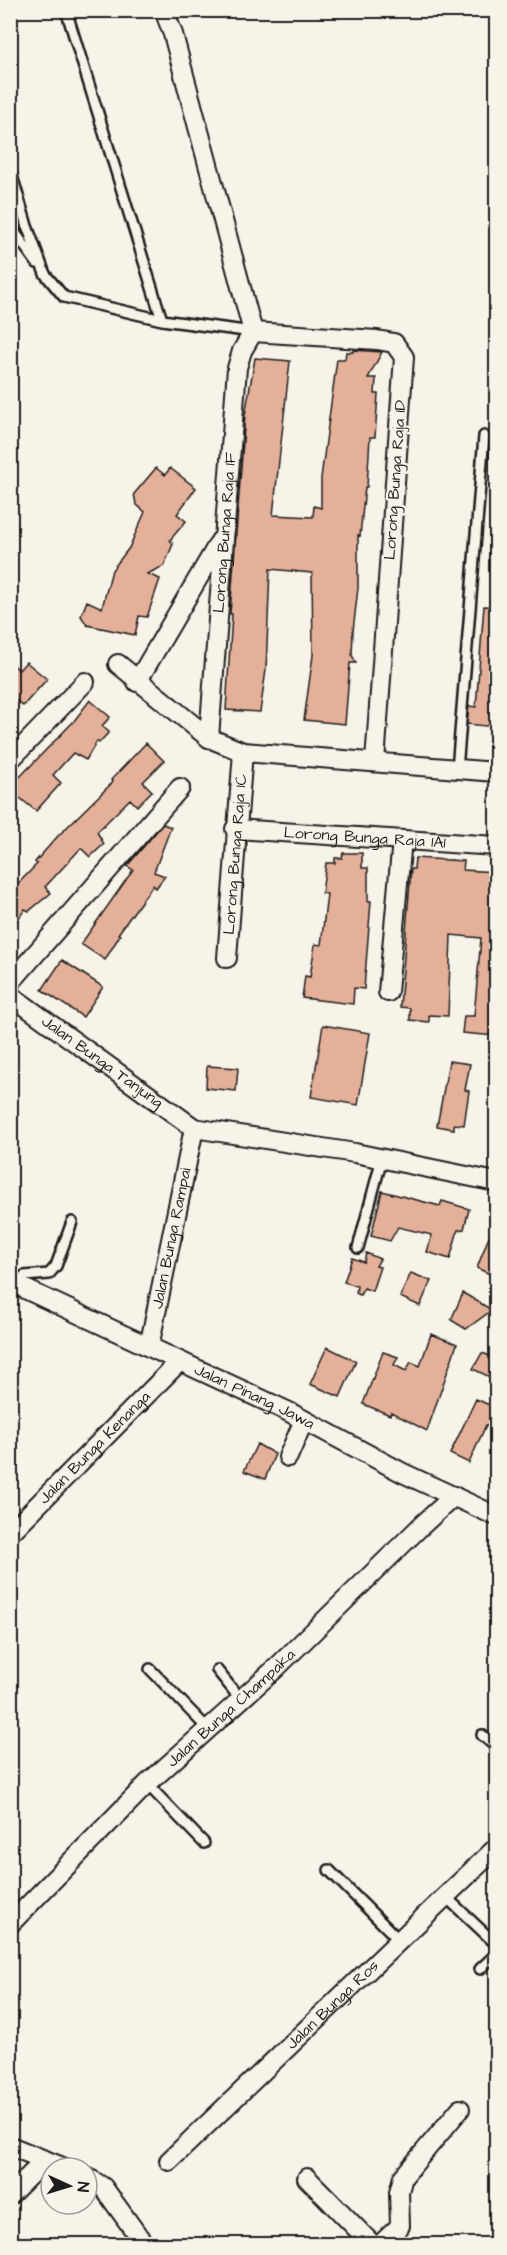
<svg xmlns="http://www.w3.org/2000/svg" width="507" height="2255" viewBox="0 0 507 2255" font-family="'Architects Daughter',sans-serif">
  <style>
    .building { fill: #e5b099; stroke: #1c1c1c; stroke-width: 1.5 }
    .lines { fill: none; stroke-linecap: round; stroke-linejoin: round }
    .service-casing { stroke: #1c1c1c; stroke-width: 14 }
    .minor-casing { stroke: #1c1c1c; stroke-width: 22 }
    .service { stroke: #f7f3e8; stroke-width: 9 }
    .minor { stroke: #f7f3e8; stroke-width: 18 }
    .labels { text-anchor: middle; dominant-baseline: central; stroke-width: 4.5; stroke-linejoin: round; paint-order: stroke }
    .street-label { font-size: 16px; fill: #1c1c1c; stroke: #f7f3e8 }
  </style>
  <rect width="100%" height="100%" fill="#f7f3e8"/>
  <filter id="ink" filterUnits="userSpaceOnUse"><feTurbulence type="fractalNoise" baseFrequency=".0167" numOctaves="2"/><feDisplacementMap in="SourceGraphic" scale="12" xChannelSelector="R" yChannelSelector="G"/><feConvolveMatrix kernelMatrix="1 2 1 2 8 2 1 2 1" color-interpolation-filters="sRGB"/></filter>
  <g filter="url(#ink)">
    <path class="building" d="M353,350L382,352L368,378H376L375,394H378L375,437H370L367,487H365L360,536L358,535V588L353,631L352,655L356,663H350L345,724L304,720L313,655L312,573L270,569L266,670L260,712L226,710L232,614H230L245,415L255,358L290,361L273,515L313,517L314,506L321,508V478L337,359H345L346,352H353Z
      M156,468L165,475L170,468L196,488L177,514L186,521L170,540L173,544L164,566L147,574L160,579L147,617L139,616L135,635L87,625L81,616L87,601L102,608L112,570L129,548L145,512L136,504L134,494Z
      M484,606L496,607V727L467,724L469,706L476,707Z
      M10,662L19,670L26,662L47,679L23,706L10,696Z
      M90,700L110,717L102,726L109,732L99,743L97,741L86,760L73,753L53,775L61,783L36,811L10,790V787L74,721Z
      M146,743L164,761L143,782L152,791L137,806L130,799L97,832L104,844L90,857L81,848L45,887L51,893L29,911L25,909L10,931V892L37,864L35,862L58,836L113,782L111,780Z
      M163,824L171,827L154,872L165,876L156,888L153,885L118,934L120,935L105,960L81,944L133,870L127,866Z
      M343,853H362V868H368V901H371L364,989L354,988L353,1004L302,998L305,976L310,977L315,944L321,945L327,894L322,893L326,863H335V858H342Z
      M415,858L464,861L463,870L496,872V1036L462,1033L464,1016H474L481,938L451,935L448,1016L429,1015V1022L410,1020V1008L400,1007L411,869H414Z
      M62,960L103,987L83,1017L42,990Z
      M323,1025L370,1033L358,1105L311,1097Z
      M449,1061L470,1064L465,1090L469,1091L464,1125L454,1124V1129L437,1126Z
      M207,1066L238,1068L236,1091L206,1088Z
      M382,1191L440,1206L442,1201L469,1209L464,1229L458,1230L450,1259L427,1252L432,1235L398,1227L390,1241L371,1236Z
      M496,1218V1277L477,1268Z
      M366,1253L380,1259L376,1266L380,1267L372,1291L364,1288L360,1295L356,1293L357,1286L344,1282L352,1258L364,1262Z
      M411,1273L431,1281L420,1306L400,1297Z
      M463,1293L492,1310L466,1329L451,1320Z
      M431,1334L457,1344L427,1431L391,1412L390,1415L363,1404L383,1352L398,1357L394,1365L406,1371L411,1362L420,1366Z
      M327,1347L356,1361L340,1397L310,1384Z
      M482,1353L496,1358V1380L473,1369Z
      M476,1399L496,1408V1418L492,1427L486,1425L469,1463L450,1454Z
      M257,1444L275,1454L265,1479L244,1471Z"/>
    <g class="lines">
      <defs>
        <path id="service" d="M66,10L162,320
          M10,169L27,226L45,274L64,297L162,320L253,332
          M10,226L37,263
          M457,770L484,436
          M358,1248L382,1158
          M17,1285L24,1276L49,1274L56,1266L72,1222
          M150,1669L208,1729
          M217,1670L241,1700
          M482,1735L496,1747
          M147,1784L204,1843
          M329,1870L399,1940
          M445,1896L496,1944
          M480,1969L496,1954"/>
        <g id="minor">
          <path d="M164,10L173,34L253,332"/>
          <path d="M253,332L377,340L394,343L404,357L375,762"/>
          <path d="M118,664L209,738L243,752L496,772"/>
          <path d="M137,682L220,541"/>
          <path id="s1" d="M209,738L237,368L242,351L253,332"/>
          <path d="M10,760L85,682"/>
          <path id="s2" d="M235,829L496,846"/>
          <path id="s3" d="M227,958L243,752"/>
          <path d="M10,983L180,788"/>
          <path d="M388,992L402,840"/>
          <path id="s4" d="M10,995L194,1128L355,1153L496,1182"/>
          <path id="s5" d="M10,1282L289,1412L403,1473L496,1516"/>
          <path id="s6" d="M149,1347L194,1128"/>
          <path d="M288,1457L304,1420"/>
          <path id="s7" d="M10,1533L179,1362"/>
          <path id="s8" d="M10,1924L147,1784L276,1668L420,1527L454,1496"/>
          <path d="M10,2146L65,2168"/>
          <path id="s9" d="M169,2161L496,1848"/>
          <path d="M87,2177L103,2187L144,2244"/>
          <path d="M307,2178L372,2244"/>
          <path d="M10,2195L45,2160"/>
          <path d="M381,2244L400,2226L399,2192L403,2177L460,2109"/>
        </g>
      </defs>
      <use href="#service" class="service-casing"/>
      <use href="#minor" class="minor-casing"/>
      <use href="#service" class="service"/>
      <use href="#minor" class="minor"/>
    </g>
  </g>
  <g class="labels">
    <g class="street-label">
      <text transform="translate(395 480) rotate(-86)">Lorong Bunga Raja 1D</text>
      <text stroke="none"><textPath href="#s1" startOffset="206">Lorong Bunga Raja 1F</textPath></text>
      <text stroke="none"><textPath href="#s2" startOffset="130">Lorong Bunga Raja 1A1</textPath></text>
      <text stroke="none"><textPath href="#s3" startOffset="104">Lorong Bunga Raja 1C</textPath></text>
      <text stroke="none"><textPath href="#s4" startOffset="114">Jalan Bunga Tanjung</textPath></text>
      <text stroke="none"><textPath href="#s6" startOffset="111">Jalan Bunga Rampai</textPath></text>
      <text stroke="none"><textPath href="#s5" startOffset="270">Jalan Pinang Jawa</textPath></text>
      <text stroke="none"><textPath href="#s7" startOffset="120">Jalan Bunga Kenanga</textPath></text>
      <text stroke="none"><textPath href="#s8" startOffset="309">Jalan Bunga Champaka</textPath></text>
      <text stroke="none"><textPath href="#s9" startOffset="226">Jalan Bunga Ros</textPath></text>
    </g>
  </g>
  <rect width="507" height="2255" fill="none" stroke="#f7f3e8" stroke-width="36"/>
  <rect x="18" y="18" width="471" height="2219" fill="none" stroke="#1c1c1c" stroke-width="2" filter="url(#ink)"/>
  <g transform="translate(69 2186) rotate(94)"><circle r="28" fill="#f7f3e8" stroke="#9f9d96" stroke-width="1.5"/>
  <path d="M0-4.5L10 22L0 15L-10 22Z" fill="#1c1c1c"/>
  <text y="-9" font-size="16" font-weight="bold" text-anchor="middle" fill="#1c1c1c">N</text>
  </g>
</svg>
